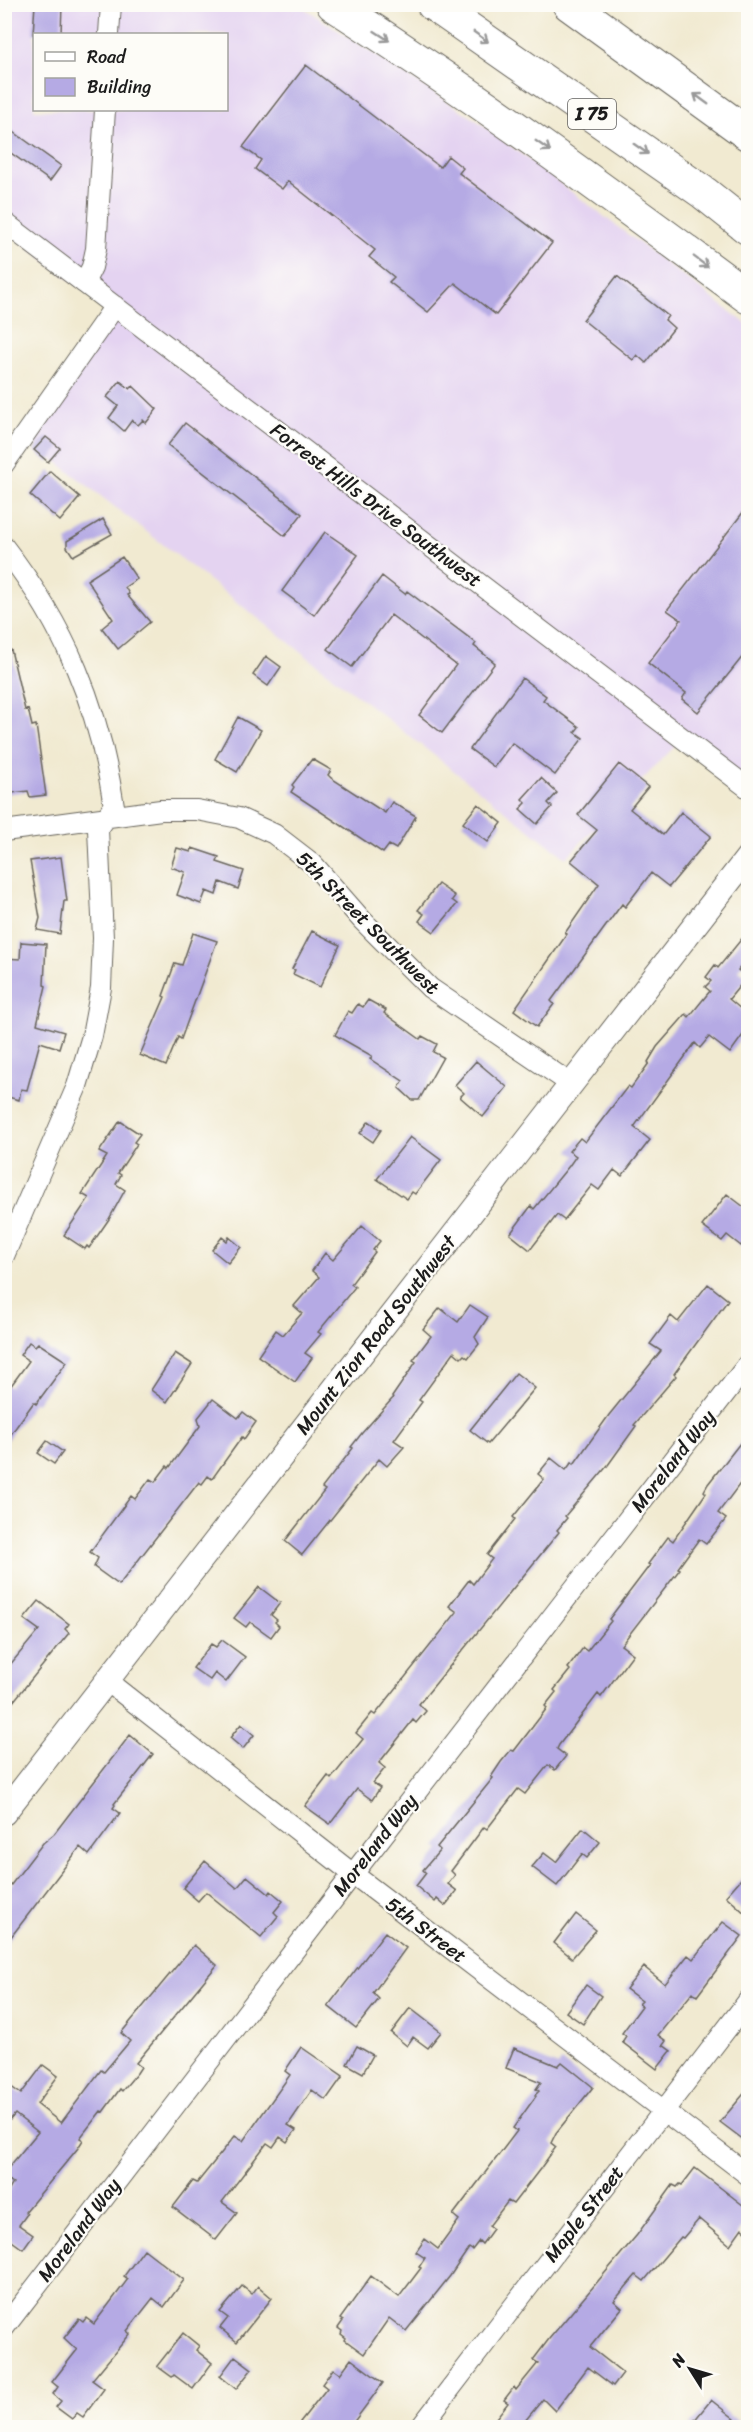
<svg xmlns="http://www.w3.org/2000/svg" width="753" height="2432" viewBox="0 0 753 2432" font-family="Sriracha,sans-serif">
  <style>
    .built { fill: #e4d3f1; fill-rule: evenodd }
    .building { fill: #b5aae4 }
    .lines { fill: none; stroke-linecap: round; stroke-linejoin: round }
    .minor-casing { stroke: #67645b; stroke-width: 22 }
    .tertiary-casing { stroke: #67645b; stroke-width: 26 }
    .motorway-casing { stroke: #67645b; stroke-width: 35 }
    .minor { stroke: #fff; stroke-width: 20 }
    .tertiary { stroke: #fff; stroke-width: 24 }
    .motorway { stroke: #fff; stroke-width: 33 }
    .oneway { stroke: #999 }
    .labels { text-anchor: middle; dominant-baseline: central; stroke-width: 4.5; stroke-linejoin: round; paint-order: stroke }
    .shield { fill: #fdfcf7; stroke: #605f5e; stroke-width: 1.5 }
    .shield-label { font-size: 18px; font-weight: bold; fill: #1c1c1c }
    .street-label { font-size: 20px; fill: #1c1c1c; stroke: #fdfcf7 }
  </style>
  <rect width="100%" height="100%" fill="#fdfcf7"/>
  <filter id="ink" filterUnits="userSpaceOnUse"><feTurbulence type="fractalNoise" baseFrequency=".0167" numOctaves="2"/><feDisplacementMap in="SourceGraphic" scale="12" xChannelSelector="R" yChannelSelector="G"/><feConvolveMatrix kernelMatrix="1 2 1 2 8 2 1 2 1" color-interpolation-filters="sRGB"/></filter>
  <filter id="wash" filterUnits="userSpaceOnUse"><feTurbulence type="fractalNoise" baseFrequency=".008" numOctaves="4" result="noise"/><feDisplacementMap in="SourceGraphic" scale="24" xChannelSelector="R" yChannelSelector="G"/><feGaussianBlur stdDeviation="1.35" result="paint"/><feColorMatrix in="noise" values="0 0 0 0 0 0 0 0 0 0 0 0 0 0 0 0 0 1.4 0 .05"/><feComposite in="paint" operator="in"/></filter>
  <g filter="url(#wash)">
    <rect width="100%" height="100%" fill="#f1ead1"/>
    <path class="built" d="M4,5H299L476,120L748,325V790L682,739L566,858L21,434L113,313L5,229ZM34,34H226V110H34Z"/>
    <g id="blocks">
      <path class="building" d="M35,4H62L61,34H33Z
        M306,65L440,167L448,156L463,168L459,173L552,243L496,315L455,283L428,312L389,282L394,277L369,257L375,250L288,181L282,189L255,169L261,160L243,147Z
        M4,125L61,166L50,181L4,148Z
        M617,276L668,316L665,320L674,328L646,363L637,355L633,360L583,320Z
        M120,381L130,389L133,386L157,409L146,423L143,420L138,425L132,420L124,431L109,418L118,406L107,397Z
        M185,423L302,514L285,536L168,445Z
        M46,437L60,448L48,462L34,450Z
        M50,471L80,497L60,521L30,495Z
        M748,506V650L698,712L682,699L686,693L648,663L681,620L667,610Z
        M103,519L112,534L73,556L67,547V541Z
        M325,532L358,555L314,615L282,591Z
        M122,557L137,579L125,587L129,594L127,595L150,622L118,649L102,628L113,619L87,580Z
        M382,576L405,594L407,591L476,643L474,646L495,663L442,733L419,715L456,665L391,615L352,667L328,649Z
        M11,650L25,710L28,709L32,726L36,725L46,795L30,797L28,791L4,794V651Z
        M266,656L281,667L268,686L253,675Z
        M522,678L546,696L543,700L579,727L575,732L583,738L555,775L512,743L494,767L470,749Z
        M238,717L261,730L237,772L215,759Z
        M312,759L331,770L328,775L331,778L385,813L392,802L416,816L396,849L389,845L383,853L291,792L294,787L292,785Z
        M619,764L648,787L630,809L663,835L681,812L711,836L669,887L651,873L625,907L622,904L551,1001L554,1004L537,1027L514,1010L567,934L565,933L599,884L571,861L597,830L578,815Z
        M541,778L557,793L548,803L552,807L537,824L520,809L526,803L522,799Z
        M478,804L502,823L488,842L463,823Z
        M177,848L191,852L192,848L219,857L217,862L244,871L238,889L220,882L216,895L206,891L201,904L177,895L185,872L171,867Z
        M61,857L67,901H64L60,934L37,930L40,918L30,861Z
        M438,884L455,896L452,900L457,904L434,932L419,921L424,914L418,910Z
        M312,931L340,945L320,987L293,974L295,970L292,969Z
        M748,931V957L738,970L747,977L729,999L748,1015V1028L730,1053L709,1037L700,1048L695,1043L634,1127L650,1140L622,1176L614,1170L599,1190L592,1185L564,1220L557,1215L530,1250L510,1234L531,1206L534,1209L569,1166L576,1156L569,1151L580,1138L585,1142L628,1086L631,1088L649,1063L648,1062L657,1047L686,1014L689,1017L710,991L705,987L711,981L706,977L715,965L718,968Z
        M193,933L217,941L181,1039L178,1037L166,1066L140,1055L165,997L163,996L175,963L182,965Z
        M21,942L46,944L44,985L46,986L37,1024L64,1032L59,1048L40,1042L27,1090L21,1089L19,1100L4,1096V958L20,959Z
        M368,1000L386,1010L384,1013L420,1039L422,1036L437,1044L433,1052L443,1057L419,1100H412L399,1088L403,1081L370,1059L372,1056L335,1035L348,1011L352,1013L358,1004L363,1007Z
        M476,1061L507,1087L483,1117L460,1097L464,1093L455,1085Z
        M120,1121L140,1134L134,1142L137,1144L118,1173L121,1175L116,1184L125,1190L109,1219L89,1248L87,1246L85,1249L64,1235L89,1198L82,1194L107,1156L99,1152Z
        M369,1121L381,1130L373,1142L360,1133Z
        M410,1137L441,1160L415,1194L412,1192L407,1199L377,1179Z
        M727,1194L748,1210V1237L741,1246L727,1235L722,1241L702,1226Z
        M362,1226L380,1241L373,1250L375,1252L351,1284L355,1287L318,1332L321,1334L305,1353L312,1358L295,1382L258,1356L276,1330L283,1335L302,1313L294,1306L319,1277L312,1271L325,1253L333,1260Z
        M222,1237L227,1241L229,1237L241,1247L228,1263L212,1250Z
        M708,1284L728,1300L674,1374L676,1376L634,1425L636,1426L608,1465L565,1516L567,1518L557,1530L559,1532L419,1704L426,1711L416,1723L413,1720L379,1763L385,1768L373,1783L380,1788L372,1800L357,1789L330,1824L305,1806L328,1776L331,1779L363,1739L356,1733L372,1713L375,1715L457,1612L449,1606L469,1580L473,1584L492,1559L487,1555L515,1519L513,1517L544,1479L538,1474L551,1458L566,1470L572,1462L574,1464L609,1415L661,1351L650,1344L671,1316L678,1322Z
        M470,1305L488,1317L475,1337L479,1344L468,1358L464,1355L461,1358L454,1352L419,1400L422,1402L394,1440L404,1447L387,1466L379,1459L302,1555L285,1541L325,1490L322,1488L353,1448L351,1447L362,1433L393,1398L392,1397L416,1362L413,1360L431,1336L423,1329L440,1308L458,1322Z
        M29,1342L35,1346L38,1343L67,1362L36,1404L34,1402L4,1444V1384L10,1387L29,1361L20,1355Z
        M175,1353L192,1364L167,1402L151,1390Z
        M516,1373L535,1388L488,1444L470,1430Z
        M213,1399L238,1418L243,1412L256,1422L244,1439L242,1437L212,1479L208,1476L202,1484L199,1482L119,1585L94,1567L98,1558L90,1552L131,1496L135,1499L150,1479L155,1482L167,1466L169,1468L200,1426L198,1418Z
        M748,1433V1473L718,1513L726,1519L706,1544L699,1539L678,1568L680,1569L621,1645L633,1654L601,1697L598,1694L559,1745L557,1749L566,1756L555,1770L548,1765L525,1794L518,1789L487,1829L484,1827L451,1871L455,1875L448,1884L457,1891L445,1906L437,1899L435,1902L416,1886L426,1873L423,1870L440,1850L437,1847L493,1778L491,1777L501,1762L511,1750L514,1751L547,1708L545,1706L556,1692L554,1690L570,1670L568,1668L583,1648L587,1651L611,1621L609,1619L650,1565L648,1564L668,1537L673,1541L706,1493L704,1491L708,1484Z
        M47,1441L63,1452L54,1464L38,1453Z
        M259,1587L280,1603L271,1615L277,1620L275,1622L279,1626L271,1637L250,1622L246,1627L234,1618Z
        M39,1601L69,1624L65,1629L69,1633L4,1713V1672L39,1630L24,1619Z
        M222,1640L245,1657L226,1682L215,1673L210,1680L193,1668L211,1644L216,1647Z
        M241,1724L254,1735L243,1749L230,1738Z
        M130,1735L153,1754L114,1804L115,1805L113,1808L120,1813L89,1855L80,1847L4,1946V1894L43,1843L54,1834Z
        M583,1828L600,1842L587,1858L582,1854L557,1886L532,1867L544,1853L556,1862Z
        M205,1861L237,1888L247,1876L269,1894L271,1891L283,1901L274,1912L278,1916L261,1937L206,1892L198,1901L183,1888Z
        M748,1871V1916L726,1896Z
        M576,1914L596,1930L572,1958L554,1943Z
        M723,1922L742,1936L697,1996L693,1992L658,2035L666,2041L663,2045L671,2051L657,2069L622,2042L626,2036L622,2033L642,2006L639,2004L642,2001L626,1989L644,1967L665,1984L688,1955L693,1959Z
        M385,1932L406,1948L373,1993L379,1999L356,2028L328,2006Z
        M194,1945L217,1965L136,2063L141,2067L137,2073L122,2091L120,2089L103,2112L101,2111L80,2138L83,2140L78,2148L25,2212L27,2214L19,2225L33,2235L23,2249L9,2239L4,2245V2199L13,2183L4,2177V2173L38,2132L15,2114L4,2127V2094L10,2086L21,2094L43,2065L58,2076L37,2104L61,2123L101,2070L104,2072L130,2041L121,2033Z
        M586,1985L601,1996L583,2024L566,2012Z
        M410,2008L441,2032L428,2048L413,2037L407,2046L391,2033Z
        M357,2046L373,2055L363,2073L347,2064Z
        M301,2047L343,2076L326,2100L312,2090L288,2125L296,2130L287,2142L280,2137L273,2147L267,2143L222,2202L237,2213L216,2240L173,2207L193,2181L197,2183L235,2136L243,2141L290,2075L285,2071Z
        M514,2048L558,2066L562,2062L593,2087L556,2133L551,2143L556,2147L540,2169L513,2204L508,2201L489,2226L493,2229L482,2244L479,2241L472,2250L469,2248L450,2276L406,2331L389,2318L364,2354L345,2340L346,2338L341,2334L342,2331L338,2328L343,2321L340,2319L371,2276L399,2297L421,2268L419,2267L425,2258L416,2252L425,2239L438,2249L459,2220L453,2215L517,2131L513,2128L536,2096L535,2095L539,2091L536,2089L541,2082L506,2068Z
        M748,2089V2143L720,2122Z
        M695,2168L748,2209V2233L742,2228L730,2245L699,2219L683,2238L681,2237L644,2281L636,2275L614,2301L622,2308L590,2347L623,2373L613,2386L588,2367L555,2411L543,2399L520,2427H489L508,2403L504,2400L514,2387L516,2390L538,2363L533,2360L549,2339L637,2235L673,2185L677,2187L680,2184L682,2185Z
        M144,2249L184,2280L164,2307L153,2298L127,2331L130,2334L92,2380L104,2389L83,2417L77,2413L72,2419L56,2407L61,2401L53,2394L58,2387L52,2382L77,2350L64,2338L79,2319L83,2322L86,2318L94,2324L128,2279L124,2276Z
        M242,2286L252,2294L258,2286L272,2298L237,2342L220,2328L228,2318L220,2312Z
        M183,2333L199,2346L196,2350L212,2363L193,2389L174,2375L172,2377L157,2366Z
        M235,2356L252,2369L236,2389L220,2376Z
        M351,2359L383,2383L350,2427H296L327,2388L322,2384L333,2369L340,2374Z
        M711,2400L745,2427H689Z"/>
    </g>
  </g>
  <g filter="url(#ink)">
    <use href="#blocks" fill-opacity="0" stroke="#67645b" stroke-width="1.5"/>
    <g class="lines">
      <defs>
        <path id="minor" d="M109,34L111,4
          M4,222L748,788
          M84,283L92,267L96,249L105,110
          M4,464L115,306
          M4,547C66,627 99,707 114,806L98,829L103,938L101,988L92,1036L77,1086L4,1256
          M4,831L161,810H197L239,818L274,834L313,864L362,920L430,988L571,1084
          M107,1681L353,1874L748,2175
          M4,2328L353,1874L748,1364
          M420,2428L748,2001"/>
        <path id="tertiary" d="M4,1813L748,857"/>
        <path id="motorway" d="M333,4C476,96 612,196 748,297
          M433,4L704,193L748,228
          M569,4L748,134"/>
      </defs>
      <use href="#minor" class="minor-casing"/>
      <use href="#tertiary" class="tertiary-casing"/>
      <use href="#motorway" class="motorway-casing"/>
      <use href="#minor" class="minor"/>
      <use href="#tertiary" class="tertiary"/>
      <use href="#motorway" class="motorway"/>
    </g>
    <defs><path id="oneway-shaft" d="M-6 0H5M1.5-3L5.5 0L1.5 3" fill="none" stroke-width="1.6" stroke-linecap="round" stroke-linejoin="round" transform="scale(1.5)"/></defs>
    <g class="oneway">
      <use href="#oneway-shaft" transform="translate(382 36) rotate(33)"/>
      <use href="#oneway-shaft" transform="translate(481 37) rotate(35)"/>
      <use href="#oneway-shaft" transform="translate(701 99) rotate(-144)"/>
      <use href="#oneway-shaft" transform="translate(543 146) rotate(35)"/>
      <use href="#oneway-shaft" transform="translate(641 149) rotate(35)"/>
      <use href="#oneway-shaft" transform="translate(701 262) rotate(37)"/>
    </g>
  </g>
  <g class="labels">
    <rect class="shield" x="568" y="99" width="48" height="30" rx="4.5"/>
    <g class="shield-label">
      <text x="592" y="114">I 75</text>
    </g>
    <g class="street-label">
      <text transform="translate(376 505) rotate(37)">Forrest Hills Drive Southwest</text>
      <text transform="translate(368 923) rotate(45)">5th Street Southwest</text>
      <text transform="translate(376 1335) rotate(-52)">Mount Zion Road Southwest</text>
      <text transform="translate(673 1461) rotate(-52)">Moreland Way</text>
      <text transform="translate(375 1845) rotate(-52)">Moreland Way</text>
      <text transform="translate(426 1930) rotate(37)">5th Street</text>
      <text transform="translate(584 2214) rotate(-52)">Maple Street</text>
      <text transform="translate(79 2230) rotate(-53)">Moreland Way</text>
    </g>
  </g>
  <rect width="753" height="2432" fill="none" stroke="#fdfcf7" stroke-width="24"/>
  <rect x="33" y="33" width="195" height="78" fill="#fdfcf7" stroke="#a3a29f" stroke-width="1.5"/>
  <rect x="45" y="52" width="30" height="9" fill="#ffffff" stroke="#a3a29f" stroke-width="1.5"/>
  <text x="87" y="63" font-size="18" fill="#1c1c1c">Road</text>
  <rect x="45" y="78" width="30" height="18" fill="#b5aae4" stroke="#a3a29f" stroke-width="1.5"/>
  <text x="87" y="93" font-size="18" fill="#1c1c1c">Building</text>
  <g transform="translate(690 2369) rotate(307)" stroke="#fdfcf7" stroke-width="4.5" paint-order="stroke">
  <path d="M0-4.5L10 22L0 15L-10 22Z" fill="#1c1c1c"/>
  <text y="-9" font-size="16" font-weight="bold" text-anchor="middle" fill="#1c1c1c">N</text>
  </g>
</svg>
